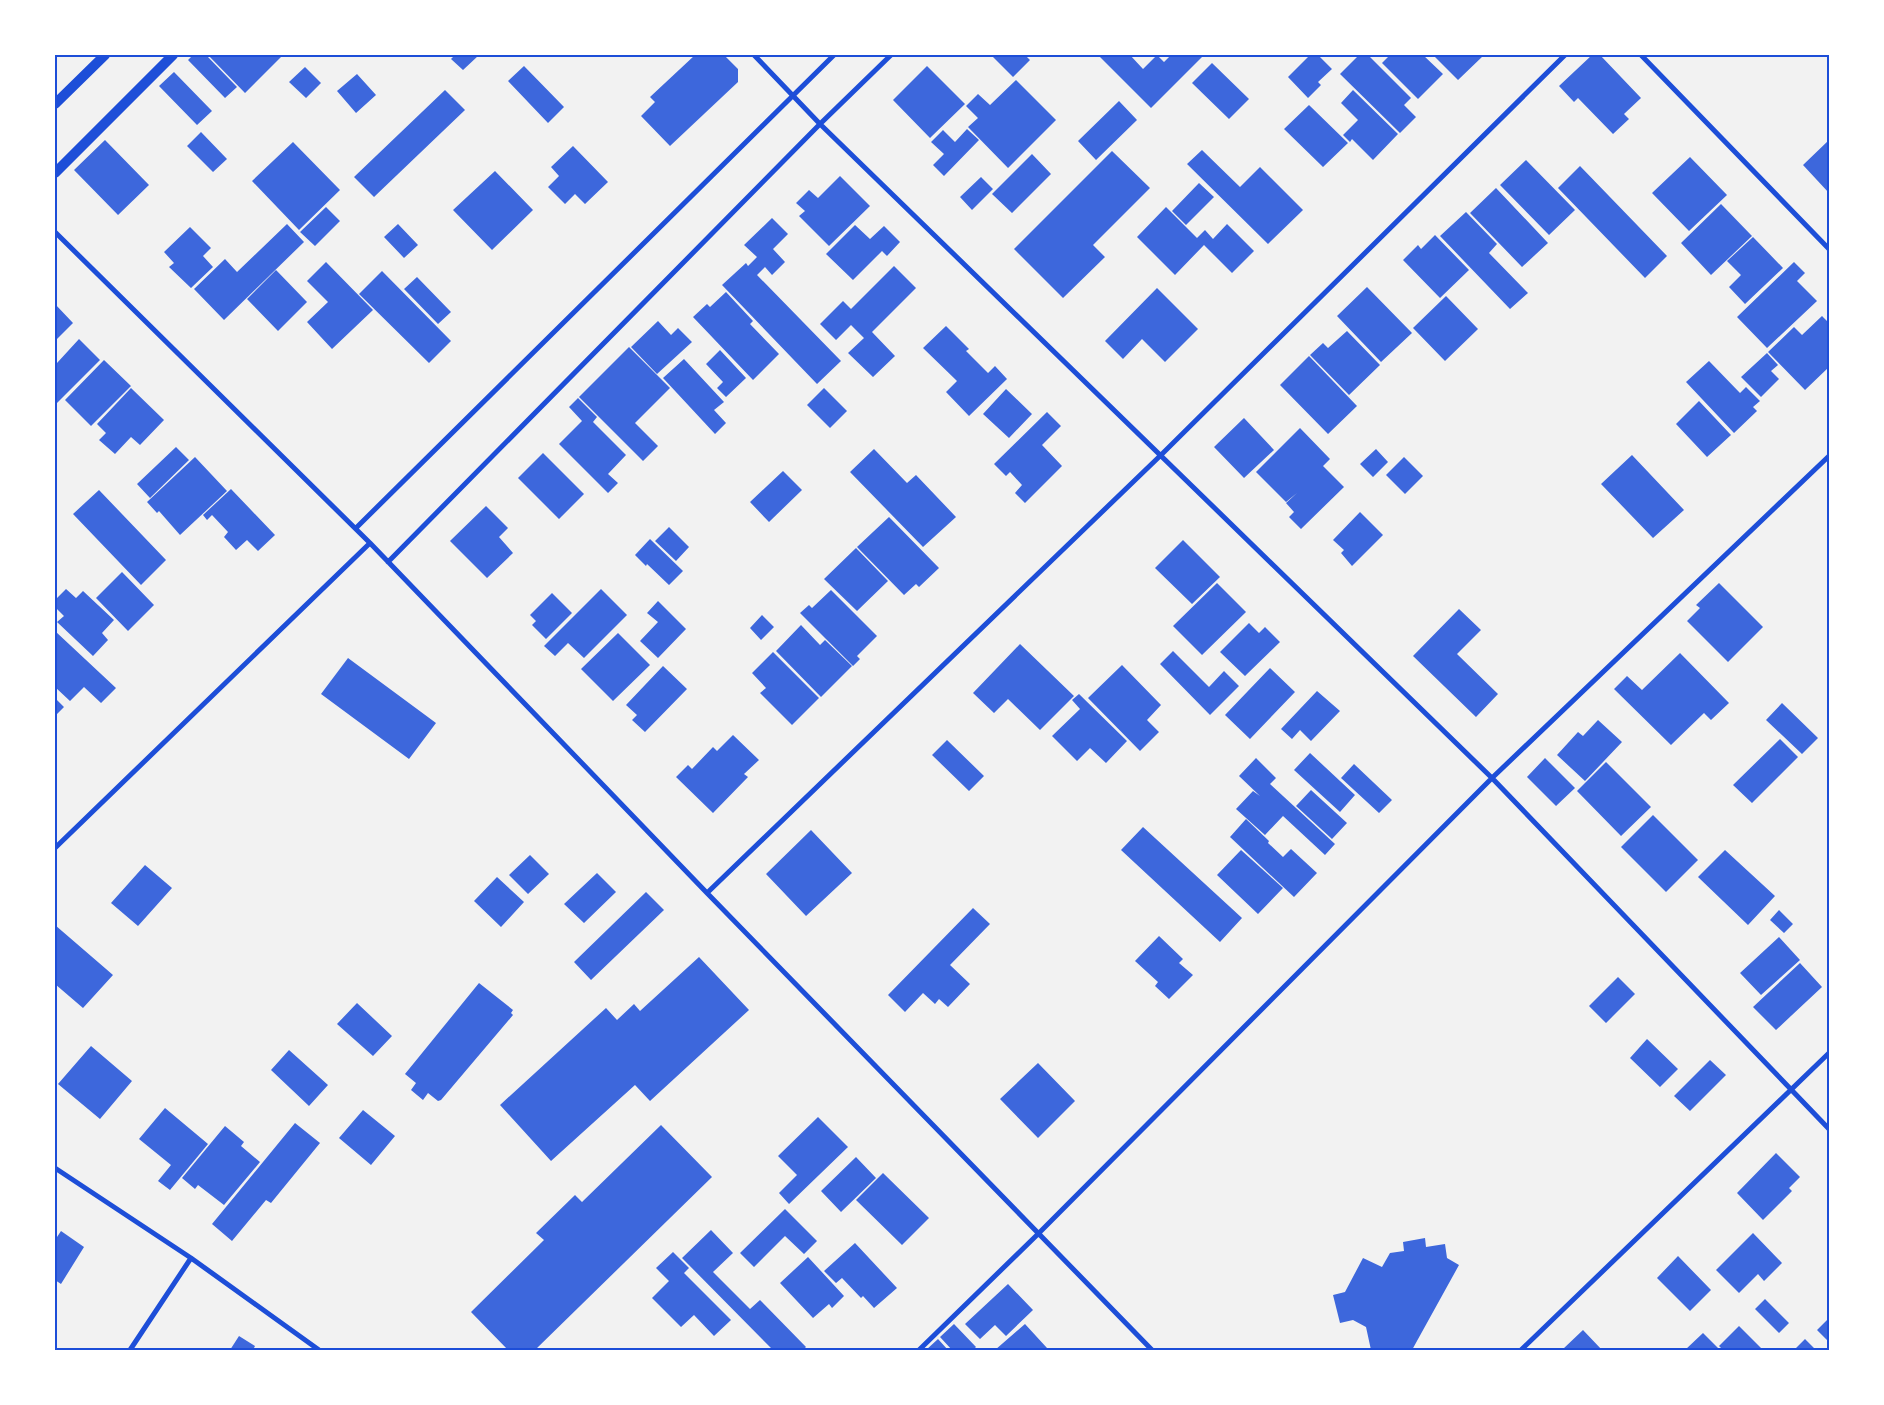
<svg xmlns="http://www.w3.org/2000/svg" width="1884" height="1405" viewBox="0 0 1884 1405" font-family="Raleway,sans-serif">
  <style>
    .building { fill: #3d67dc }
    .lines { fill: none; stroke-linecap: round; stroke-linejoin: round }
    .minor { stroke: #1d4ed8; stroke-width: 5 }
    .secondary { stroke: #1d4ed8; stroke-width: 10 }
    .neatline { fill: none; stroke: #1d4ed8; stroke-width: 2 }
  </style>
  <rect width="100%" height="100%" fill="#f2f2f2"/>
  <path class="building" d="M193,55H206L237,87L225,98L188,60Z
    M208,55H283L245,93Z
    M455,55H476L478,56L463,70L451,59Z
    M695,55H724L738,69V82L670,146L641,116L655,102L650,97Z
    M991,55H1025L1030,60L1013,77Z
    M1098,55H1130L1143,69L1157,55L1164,62L1171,55H1204L1151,108Z
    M1310,55H1318L1332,69L1318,82L1321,85L1308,98L1288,77Z
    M1359,55H1368L1411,98L1404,105L1416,117L1400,133L1340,74Z
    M1390,55H1423L1443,74L1418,99L1382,63Z
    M1433,55H1482L1483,56L1458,80Z
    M1592,55H1600L1641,98L1624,114L1629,119L1613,134L1578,98L1574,102L1559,86Z
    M1212,63L1249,99L1229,119L1192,83Z
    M524,66L564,107L548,123L508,81Z
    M927,66L965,104L930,138L893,100Z
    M305,67L321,83L306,98L289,82Z
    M174,72L212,111L197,125L159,86Z
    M357,74L376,95L356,113L337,91Z
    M1016,80L1056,120L1008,168L968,127L978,118L966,106L978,94L990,105Z
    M445,90L465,110L374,197L354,177Z
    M1353,90L1398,134L1373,160L1352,139L1350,142L1343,135L1358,120L1341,103Z
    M1119,101L1137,120L1096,160L1078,141Z
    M1309,105L1348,143L1323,167L1284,129Z
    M967,129L979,140L944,176L933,165L944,154L931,142L943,130L955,142Z
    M201,132L227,159L213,172L187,146Z
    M105,140L149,185L118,215L74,170Z
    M1829,140V193L1803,165Z
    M293,142L340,190L299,230L252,181Z
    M573,146L608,182L585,204L575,194L565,204L548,187L559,176L551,167Z
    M1202,150L1240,187L1260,167L1303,210L1268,244L1187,164Z
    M1112,151L1150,188L1093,245L1105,257L1063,298L1014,249Z
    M1032,154L1051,174L1012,213L992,194Z
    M1690,157L1727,195L1689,231L1652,193Z
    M1526,160L1575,210L1549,235L1500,185Z
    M1580,166L1667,256L1645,278L1558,188Z
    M495,171L533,210L492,250L453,210Z
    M840,176L870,206L829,246L799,216L805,211L796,203L809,190L818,198Z
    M981,177L993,189L972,210L960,197Z
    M1199,183L1214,197L1186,225L1172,211Z
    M1496,188L1548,243L1522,267L1470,213Z
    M1721,204L1752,236L1711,275L1681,243Z
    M326,207L340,221L315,246L300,232Z
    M1166,207L1197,238L1205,230L1213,239L1227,224L1254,251L1232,273L1204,245L1175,275L1137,237Z
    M1466,212L1497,244L1489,253L1528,293L1510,309L1440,236Z
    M772,218L788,234L773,249L785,262L772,275L765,267L757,275L841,361L817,384L722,285L746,263L748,266L757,257L744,245Z
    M287,224L304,242L224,320L194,289L225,259L237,272Z
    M398,224L418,245L404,258L384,237Z
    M855,225L870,239L884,226L900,242L887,256L882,251L853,280L826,254Z
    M190,227L211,248L203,256L213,267L191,288L169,267L174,263L164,252Z
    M1435,235L1469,270L1440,298L1403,260L1418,245L1421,249Z
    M1753,237L1783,268L1745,304L1729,287L1741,275L1727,261Z
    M326,262L373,310L332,349L307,322L328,302L307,281Z
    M1794,262L1805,273L1797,281L1817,301L1767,348L1737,317Z
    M894,266L916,288L872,332L895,356L873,377L848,353L864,338L851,325L836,340L820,324L843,301L851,309Z
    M276,270L307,302L278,331L247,299Z
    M382,271L451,341L429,363L359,294Z
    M417,277L451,312L438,324L404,289Z
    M1367,287L1412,333L1381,362L1337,316Z
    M1157,288L1198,329L1165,362L1142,339L1123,359L1105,341Z
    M726,292L753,321L750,324L779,354L753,380L693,317L707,304L710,307Z
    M1446,296L1478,329L1445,361L1413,328Z
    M55,304L73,323L55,341Z
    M1822,316L1829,323V367L1805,390L1768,352L1794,327L1802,335Z
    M658,321L671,335L678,328L692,342L657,374L631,347Z
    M946,326L969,349L966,351L988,373L995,366L1007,379L969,416L946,392L957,381L923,348Z
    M1347,331L1380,365L1349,395L1310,355L1323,343L1328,348Z
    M79,339L100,360L55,405V361L57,363Z
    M629,347L670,388L635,423L658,446L643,461L579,397Z
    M720,350L746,378L726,397L717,388L723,382L706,364Z
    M1767,353L1778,365L1771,371L1779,379L1761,397L1741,377Z
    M1309,356L1357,406L1328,434L1280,385Z
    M684,359L724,402L714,410L726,423L715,434L663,378Z
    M104,360L131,386L91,426L65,400Z
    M1709,361L1740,393L1746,387L1760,401L1753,407L1757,411L1734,433L1686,382Z
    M131,388L164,420L140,445L131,437L115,454L99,440L106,433L97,424Z
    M824,388L847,411L830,428L807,405Z
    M1006,389L1032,414L1009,438L983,414Z
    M578,398L597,417L593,422L626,455L608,474L618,483L608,493L559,444L582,421L569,407Z
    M1699,401L1731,435L1707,457L1676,424Z
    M1047,412L1061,426L1042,445L1062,466L1025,503L1015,493L1022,485L1010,472L1006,476L994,464Z
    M1244,418L1274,450L1244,478L1214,447Z
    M1300,428L1330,459L1323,466L1344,487L1301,529L1289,517L1294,512L1286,503L1297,493L1286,502L1256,472Z
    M176,447L189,460L150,498L137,484Z
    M874,449L907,483L916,475L956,517L923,547L850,472Z
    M1376,449L1388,462L1373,477L1360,464Z
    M543,453L584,494L559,519L518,478Z
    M1632,455L1684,510L1653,538L1601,484Z
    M195,457L227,491L180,535L159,511L157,513L147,502Z
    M1404,457L1423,476L1405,494L1386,475Z
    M783,471L802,490L769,522L750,502Z
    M231,489L275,535L258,551L247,540L236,550L224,537L228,532L212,515L207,520L203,515Z
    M99,490L166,560L141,585L73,514Z
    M486,506L508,528L499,537L513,553L487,578L450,541Z
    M1360,512L1383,535L1352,566L1341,553L1344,550L1333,540Z
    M889,517L939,568L919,587L916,584L904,595L857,547Z
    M669,527L689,547L676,561L655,541Z
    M650,539L683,571L669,585L647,564L646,566L635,555Z
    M1183,540L1220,577L1192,604L1155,568Z
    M856,548L888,581L857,611L824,579Z
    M122,572L154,605L128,631L96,598Z
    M1217,583L1246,612L1202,655L1173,626Z
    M1719,583L1763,627L1728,662L1687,621L1700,608L1696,605Z
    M66,589L76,598L83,591L114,620L102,633L108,640L93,656L57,622L64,616L55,607V600Z
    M601,589L627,615L584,658L568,643L555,656L544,646Z
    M831,590L877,636L857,656L860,659L853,666L800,613L809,605L812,608Z
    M552,593L572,613L546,639L532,625L536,621L530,615Z
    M658,601L686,629L658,658L640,641L658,622L647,613Z
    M1459,609L1481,630L1457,654L1498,694L1476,717L1413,656Z
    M762,615L774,627L761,640L750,628Z
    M1249,623L1259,633L1265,627L1280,642L1245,676L1220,652Z
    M801,625L820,645L825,640L852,666L821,697L776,651Z
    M55,631L116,688L101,703L84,687L70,701L55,687Z
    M618,633L650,665L613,701L581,669Z
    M1020,644L1074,696L1040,730L1008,699L994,713L973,693Z
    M1173,651L1209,687L1224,671L1239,686L1210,715L1160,664Z
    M773,652L819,698L792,725L760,693L766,688L752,673Z
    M1680,653L1729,703L1711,720L1704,713L1671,745L1614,689L1627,676L1642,690Z
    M348,658L436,723L409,759L321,694Z
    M1122,665L1161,705L1147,720L1159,732L1140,751L1088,698Z
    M663,666L687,689L645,732L632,720L637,715L626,705Z
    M1270,668L1295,692L1250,739L1225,715Z
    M1317,691L1340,711L1311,741L1300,730L1292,739L1281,729Z
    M1079,694L1127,741L1106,763L1090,748L1077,761L1052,736L1080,709L1072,700Z
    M55,698L64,707L55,716Z
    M1782,703L1818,738L1802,754L1766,720Z
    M1598,720L1622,742L1585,781L1557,755L1578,732L1583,736Z
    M733,735L759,760L744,774L748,777L713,813L676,777L688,765L692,769L713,747L717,751Z
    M1780,739L1798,757L1752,803L1733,785Z
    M947,740L984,776L969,791L932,755Z
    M1310,753L1355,795L1340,812L1294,770Z
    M1256,758L1276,778L1270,784L1335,844L1325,855L1283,816L1265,835L1236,809L1253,791L1260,796L1239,776Z
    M1545,758L1575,788L1556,806L1527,777Z
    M1606,762L1651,807L1621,836L1577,791Z
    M1354,764L1392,800L1379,813L1341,778Z
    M1311,790L1347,823L1332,839L1296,806Z
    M1653,815L1698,860L1666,892L1621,847Z
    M1246,819L1269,841L1268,843L1283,857L1291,849L1317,873L1294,897L1230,837Z
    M1143,827L1242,918L1220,942L1121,850Z
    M811,830L852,873L806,916L766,874Z
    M1241,850L1283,888L1258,914L1217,875Z
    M1725,850L1775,896L1748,925L1698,877Z
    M530,855L549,874L528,894L509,875Z
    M145,865L172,888L138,926L111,903Z
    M597,873L616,892L584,923L564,904Z
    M497,877L524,902L501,927L474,901Z
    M646,892L664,910L591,980L574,962Z
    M973,908L990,924L950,965L970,984L948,1007L939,999L935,1004L923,993L905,1012L888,995Z
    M1779,910L1793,924L1784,933L1770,920Z
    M55,925L113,975L83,1008L55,984Z
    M1159,936L1183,959L1179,963L1193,975L1169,999L1155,986L1158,982L1135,961Z
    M1779,937L1800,960L1761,995L1740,973Z
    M699,957L749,1010L650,1101L635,1085L551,1161L500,1105L606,1008L617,1020L634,1004L640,1011Z
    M1800,963L1822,987L1776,1030L1753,1007Z
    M1618,977L1635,994L1606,1023L1589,1006Z
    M479,983L513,1010L511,1013L513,1015L441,1100L438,1101L428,1093L423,1100L411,1090L416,1083L405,1074Z
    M357,1003L392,1036L373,1056L337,1024Z
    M1647,1039L1678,1069L1660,1087L1630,1058Z
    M91,1046L132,1081L100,1119L58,1084Z
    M289,1050L328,1085L309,1106L271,1070Z
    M1710,1060L1726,1075L1690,1111L1674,1096Z
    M1038,1063L1075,1101L1038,1138L1000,1099Z
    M165,1108L208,1144L170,1190L158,1181L171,1165L139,1139Z
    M363,1110L395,1136L371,1165L339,1138Z
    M818,1117L848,1147L789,1204L779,1193L797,1175L778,1156Z
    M295,1123L320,1143L271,1203L266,1200L232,1241L212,1224Z
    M661,1125L712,1177L535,1350H508L471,1312L544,1240L536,1233L575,1195L582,1202Z
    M225,1126L244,1142L241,1146L260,1162L224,1205L198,1185L195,1189L182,1178Z
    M1776,1153L1800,1177L1789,1188L1792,1191L1763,1220L1737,1193Z
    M856,1157L876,1178L841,1212L821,1191Z
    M883,1173L929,1218L902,1245L856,1200Z
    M785,1209L817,1241L804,1254L785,1236L754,1267L740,1253Z
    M711,1230L733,1253L713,1272L750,1309L760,1300L806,1347L803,1350H773L682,1258Z
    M61,1231L84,1247L61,1284L55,1280V1240Z
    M1753,1233L1782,1263L1764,1281L1758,1274L1739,1293L1716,1270Z
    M1425,1238L1426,1247L1445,1244L1447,1258L1459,1265L1412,1350H1371L1366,1327L1353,1320L1340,1323L1333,1295L1345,1292L1363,1258L1382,1267L1390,1253L1404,1251L1403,1242Z
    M855,1243L897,1288L874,1308L863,1296L861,1298L842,1278L836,1283L824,1271Z
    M673,1252L689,1268L684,1273L731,1320L714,1336L694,1315L681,1327L652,1298L669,1281L656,1268Z
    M1678,1256L1711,1290L1690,1311L1657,1278Z
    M808,1257L844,1296L832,1308L829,1304L813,1318L780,1283Z
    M1008,1284L1033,1310L1006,1336L995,1325L980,1339L965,1324Z
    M1765,1299L1789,1323L1779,1333L1755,1309Z
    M1829,1318V1342L1817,1330Z
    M954,1324L976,1347L973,1350H952L940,1337Z
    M1025,1324L1047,1348L1045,1350H995Z
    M1739,1326L1763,1350H1723L1719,1346Z
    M1583,1330L1602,1350L1563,1349Z
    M1703,1333L1720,1350H1685Z
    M239,1336L255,1346L253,1350H230Z
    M938,1339L948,1350H926Z
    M1805,1339L1816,1350H1794Z"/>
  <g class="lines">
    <path class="minor" d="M754,55L820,124L1492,778L1829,1129
      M1641,55L1829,249
      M55,232L370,543L707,893L1152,1350
      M356,528L834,55
      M388,562L820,124L891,55
      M55,848L370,543
      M707,893L1161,455L1565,55
      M55,1168L191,1258L319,1350
      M130,1350L191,1258
      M919,1350L1038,1234L1492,778L1829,456
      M1521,1350L1829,1053"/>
    <path class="secondary" d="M55,104L105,55
      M55,173L173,55"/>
  </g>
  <rect width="1884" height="1405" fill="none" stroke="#ffffff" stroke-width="112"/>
  <rect x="56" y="56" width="1772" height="1293" class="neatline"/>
</svg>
